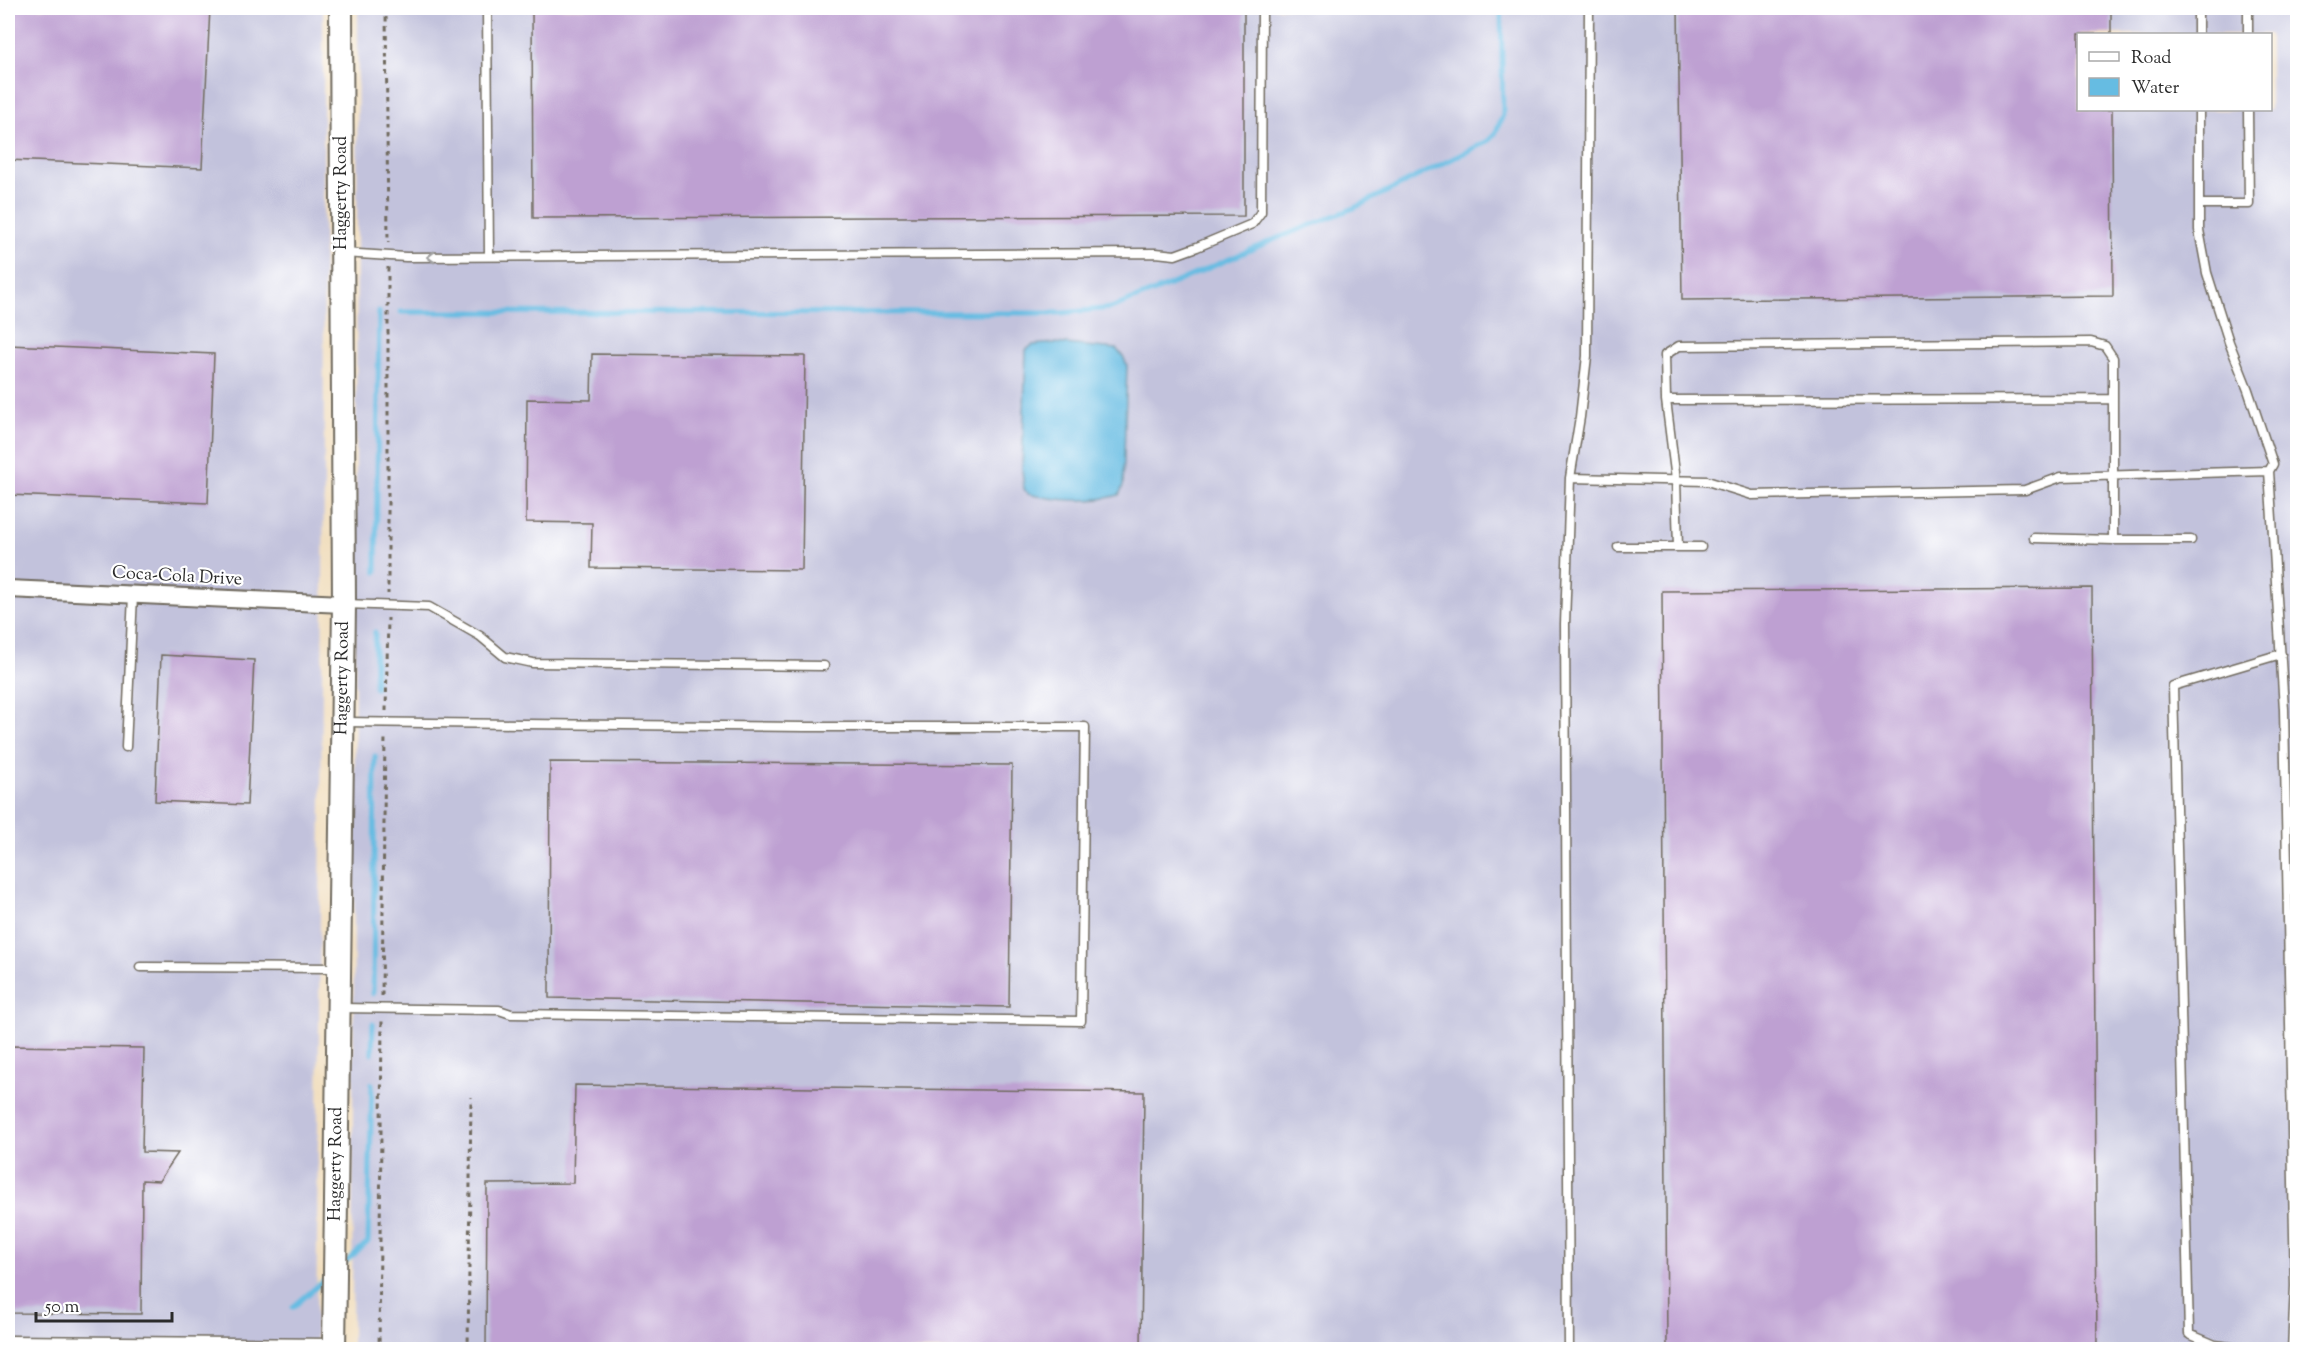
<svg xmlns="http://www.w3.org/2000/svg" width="2305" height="1357" viewBox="0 0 2305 1357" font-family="'Sorts Mill Goudy',serif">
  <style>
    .industrial { fill: #c2c2dc; fill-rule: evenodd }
    .water { fill: #66bce2; stroke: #487486; stroke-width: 1.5 }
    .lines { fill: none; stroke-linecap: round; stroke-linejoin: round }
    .stream { stroke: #66bce2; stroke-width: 5 }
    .building { fill: #bea0d2 }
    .lane-casing { stroke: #706a5e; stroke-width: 11 }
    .street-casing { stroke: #706a5e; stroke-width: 20 }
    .secondary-casing { stroke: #706a5e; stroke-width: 26 }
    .path { stroke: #706a5e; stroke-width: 3; stroke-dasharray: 4.5 4.5; stroke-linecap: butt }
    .lane { stroke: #fff; stroke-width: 8 }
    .street { stroke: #fff; stroke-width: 16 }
    .secondary { stroke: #fff; stroke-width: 22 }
    .oneway { stroke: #a0a0a0 }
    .labels { text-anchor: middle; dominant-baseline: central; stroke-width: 4.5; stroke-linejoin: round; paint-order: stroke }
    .street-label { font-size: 18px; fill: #2b2b2b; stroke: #fff }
  </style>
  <rect width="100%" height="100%" fill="#fff"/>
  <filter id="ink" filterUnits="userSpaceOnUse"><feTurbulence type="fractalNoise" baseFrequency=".0167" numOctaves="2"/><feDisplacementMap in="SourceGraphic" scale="12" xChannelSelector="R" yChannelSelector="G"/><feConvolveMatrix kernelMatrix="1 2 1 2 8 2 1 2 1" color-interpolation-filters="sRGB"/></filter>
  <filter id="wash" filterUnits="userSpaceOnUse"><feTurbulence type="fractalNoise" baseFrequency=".008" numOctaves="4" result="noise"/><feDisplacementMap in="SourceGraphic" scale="24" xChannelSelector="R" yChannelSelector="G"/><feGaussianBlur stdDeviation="1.35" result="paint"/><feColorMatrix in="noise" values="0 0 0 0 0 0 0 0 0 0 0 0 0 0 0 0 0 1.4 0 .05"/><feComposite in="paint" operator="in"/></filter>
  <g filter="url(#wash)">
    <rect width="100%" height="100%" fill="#f1debe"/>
    <path class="industrial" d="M8,8H323L324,475L316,1349H8Z
      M358,8H2297V1349L352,1350ZM2078,34H2270V110H2078Z"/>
    <path class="water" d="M1055,343L1116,349L1123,356L1127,366L1123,486L1119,495C1091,503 1056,501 1028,494L1024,489L1022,469L1026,350L1033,345Z"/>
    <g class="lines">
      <path class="stream" d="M401,312L1062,313L1111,308L1163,288L1280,237L1354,208L1488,141L1495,134L1503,115L1501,8
        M376,572L379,312
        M375,688V632
        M373,994L375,756
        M372,1054L373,1024
        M342,1265L368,1242L372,1084
        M293,1307L328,1277"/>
    </g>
    <g id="blocks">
      <path class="building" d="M8,8H210L202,168L8,160Z
        M532,8H1244V216L533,218Z
        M1678,8H2111V34H2079V110H2112L2113,296L1682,300Z
        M8,345L214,354L208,503L8,495Z
        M592,354L805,356L802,570L591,568L592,523L526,522L527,399L591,400Z
        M2092,588L2097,1350H1667L1662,591Z
        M161,655L254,660L247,805L155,801Z
        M550,762L1012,765L1009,1007L549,998Z
        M8,1046L144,1048L142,1152L178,1153L159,1181L142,1180L141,1314L8,1313Z
        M575,1085L1144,1092L1141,1350H486L487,1184L573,1183Z"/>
    </g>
  </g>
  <g filter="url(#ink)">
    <use href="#blocks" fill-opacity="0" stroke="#706a5e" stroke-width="1.5"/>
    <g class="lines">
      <defs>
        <path id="lane" d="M487,8L489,256
          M2198,8V34
          M2248,8V34
          M2199,110V230L2207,273L2229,342L2248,390L2273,464L2269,471L2284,709L2295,1286L2292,1350
          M2199,204H2249L2248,110
          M343,253L406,257L1156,253L1175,255L1197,247L1252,224L1261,212L1262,8
          M1666,400L2113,399
          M1570,478L1707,481L1752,495L2025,490L2061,477L2269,471
          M2034,538L2113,540
          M1618,547H1701
          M1678,547L1676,480L1666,400L1665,355L1679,346L2091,342L2105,346L2113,358V540H2191
          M345,604L429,607L480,636L505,657L533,663L824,666
          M126,747L133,595
          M140,967L337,968
          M340,1008L499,1010L511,1014L1081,1021L1085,727H806L343,722
          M8,1340L334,1343
          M1569,1350L1565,624L1570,478L1580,417L1587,356L1589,8
          M2252,1350L2215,1345L2189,1334L2173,686L2281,654"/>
        <path id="street" d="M8,589L344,604"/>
        <g id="secondary">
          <path id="s1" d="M334,1350L344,604L341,8"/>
        </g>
      </defs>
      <use href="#lane" class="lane-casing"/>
      <use href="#street" class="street-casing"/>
      <use href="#secondary" class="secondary-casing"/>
      <path class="path" d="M386,8L388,243
        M388,267V594
        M386,711L388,618
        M382,996L385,735
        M379,1350L382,1020
        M468,1350L471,1097"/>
      <use href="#lane" class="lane"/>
      <use href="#street" class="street"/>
      <use href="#secondary" class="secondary"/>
    </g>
    <defs><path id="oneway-chevron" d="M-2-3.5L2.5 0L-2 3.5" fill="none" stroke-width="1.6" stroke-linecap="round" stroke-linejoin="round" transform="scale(1.5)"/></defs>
    <use class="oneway" href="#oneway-chevron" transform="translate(431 257) rotate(179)"/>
  </g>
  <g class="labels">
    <g class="street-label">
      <text transform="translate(342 193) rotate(-90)">Haggerty Road</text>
      <text transform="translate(177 577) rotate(3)">Coca-Cola Drive</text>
      <text stroke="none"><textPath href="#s1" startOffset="672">Haggerty Road</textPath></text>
      <text stroke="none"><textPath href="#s1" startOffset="186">Haggerty Road</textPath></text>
    </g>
  </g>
  <rect width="2305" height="1357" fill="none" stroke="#fff" stroke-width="30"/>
  <rect x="2077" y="33" width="195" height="78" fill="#ffffff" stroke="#aaaaaa" stroke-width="1.5"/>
  <rect x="2089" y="52" width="30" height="9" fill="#ffffff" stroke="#aaaaaa" stroke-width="1.5"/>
  <text x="2131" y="63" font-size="18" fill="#2b2b2b">Road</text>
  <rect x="2089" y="78" width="30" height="18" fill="#66bce2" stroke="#aaaaaa" stroke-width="1.5"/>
  <text x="2131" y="93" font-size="18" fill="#2b2b2b">Water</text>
  <path d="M36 1312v9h136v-9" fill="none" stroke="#2b2b2b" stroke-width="3"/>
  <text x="45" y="1312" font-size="18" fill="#2b2b2b" stroke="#ffffff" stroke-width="4.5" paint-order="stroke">50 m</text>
</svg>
